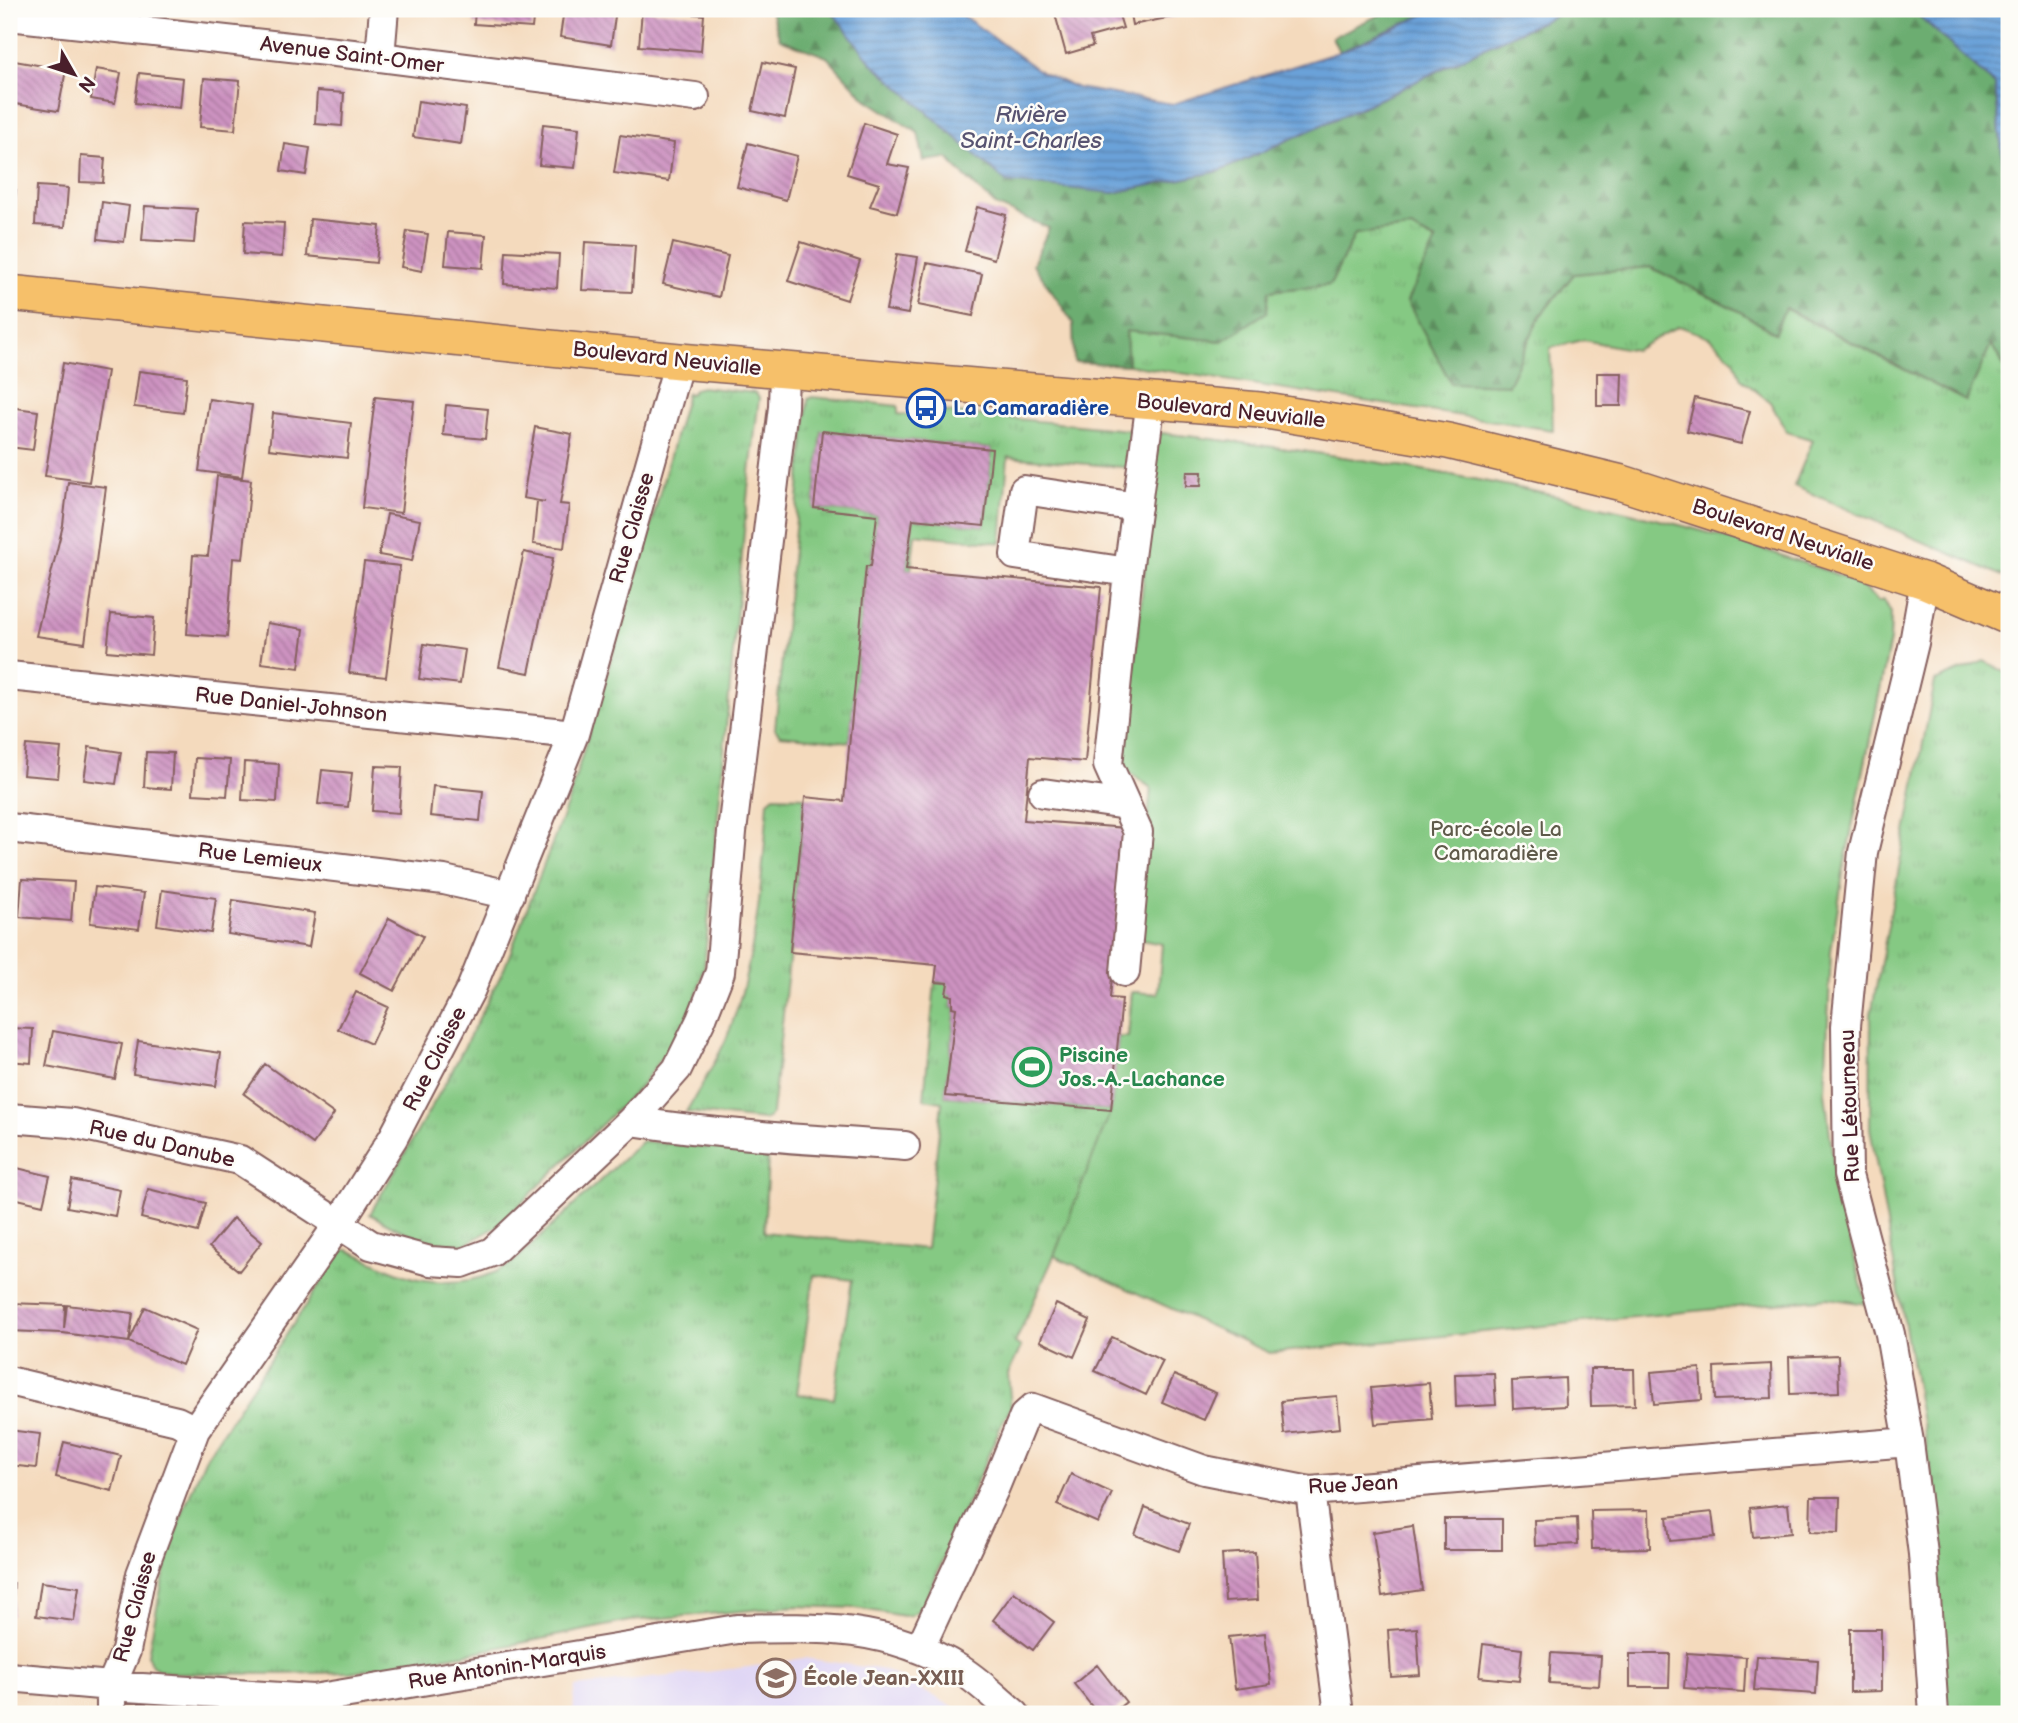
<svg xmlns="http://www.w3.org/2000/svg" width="2018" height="1723" viewBox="0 0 2018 1723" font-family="'Balsamiq Sans',sans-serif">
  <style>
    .built { fill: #dfd5f5 }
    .grass { fill: url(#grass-tufts); stroke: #687457; stroke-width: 2; fill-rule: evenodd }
    .forest { fill: url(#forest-firs); stroke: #5b664e; stroke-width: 2 }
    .green { fill: #85c983; stroke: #687457; stroke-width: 2 }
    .water { fill: url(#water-rules); stroke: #5a6082; stroke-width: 2 }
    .building { fill: url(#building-back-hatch) }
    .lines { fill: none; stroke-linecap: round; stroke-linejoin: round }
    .minor-casing { stroke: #86605e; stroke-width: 32 }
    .major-casing { stroke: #86605e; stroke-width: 38 }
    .minor { stroke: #fff; stroke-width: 28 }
    .major { stroke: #f6c06b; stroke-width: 35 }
    .labels { text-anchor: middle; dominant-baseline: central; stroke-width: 5; stroke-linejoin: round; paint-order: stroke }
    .street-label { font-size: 21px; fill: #4a1f2b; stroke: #fdfcf7 }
    .transit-label { font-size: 21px; font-weight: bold; fill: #164399; stroke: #fdfcf7; text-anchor: start }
    .park-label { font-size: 21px; fill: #5f5a4a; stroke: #fdfcf7 }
    .leisure-label { font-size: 21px; font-weight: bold; fill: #27864d; stroke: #fdfcf7; text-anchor: start }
    .education-label { font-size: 21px; font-weight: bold; fill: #785e54; stroke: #fdfcf7; text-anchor: start }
    .water-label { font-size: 23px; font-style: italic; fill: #575371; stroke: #fdfcf7 }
  </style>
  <defs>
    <pattern id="grass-tufts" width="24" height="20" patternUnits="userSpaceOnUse" patternTransform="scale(1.75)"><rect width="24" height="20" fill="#85c983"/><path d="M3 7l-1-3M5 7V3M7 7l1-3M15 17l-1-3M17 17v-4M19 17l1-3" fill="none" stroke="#74ac71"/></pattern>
    <pattern id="forest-firs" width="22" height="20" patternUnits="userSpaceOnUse" patternTransform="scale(1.75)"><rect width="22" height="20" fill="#6cad71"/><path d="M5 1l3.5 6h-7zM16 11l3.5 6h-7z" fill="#5b8c5d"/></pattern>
    <pattern id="water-rules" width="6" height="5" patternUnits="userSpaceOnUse" patternTransform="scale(1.75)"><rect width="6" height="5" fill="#6ba2d9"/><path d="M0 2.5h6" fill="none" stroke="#5a83b0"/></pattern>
    <pattern id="building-back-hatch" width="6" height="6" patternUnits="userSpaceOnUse" patternTransform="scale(1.75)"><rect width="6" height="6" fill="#cd93c1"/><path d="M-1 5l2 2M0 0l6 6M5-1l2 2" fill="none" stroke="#a8779d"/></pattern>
  </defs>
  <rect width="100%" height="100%" fill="#fdfcf7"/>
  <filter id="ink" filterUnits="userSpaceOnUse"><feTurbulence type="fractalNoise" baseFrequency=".0143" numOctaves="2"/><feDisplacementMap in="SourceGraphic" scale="14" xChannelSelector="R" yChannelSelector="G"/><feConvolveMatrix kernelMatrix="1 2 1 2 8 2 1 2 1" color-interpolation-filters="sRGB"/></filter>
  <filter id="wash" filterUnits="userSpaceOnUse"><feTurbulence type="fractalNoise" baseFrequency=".00686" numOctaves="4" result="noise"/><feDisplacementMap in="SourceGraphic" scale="28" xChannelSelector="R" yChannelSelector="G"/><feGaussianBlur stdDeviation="1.57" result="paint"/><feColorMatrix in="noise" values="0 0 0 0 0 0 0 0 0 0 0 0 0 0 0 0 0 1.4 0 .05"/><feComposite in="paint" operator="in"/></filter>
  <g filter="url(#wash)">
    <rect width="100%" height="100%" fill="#f4dabd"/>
    <path class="built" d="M804,1658L885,1670L966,1714H573L575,1687L749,1667Z"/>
    <path class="grass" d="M1411,228L1436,241L1508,385L1540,316L1574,274L1650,267L1737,310L1774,333L1784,308L1966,401L1991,343L2009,375V579L1794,486L1813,440L1787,432L1770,402L1741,379L1734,360L1709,337L1679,326L1635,350L1583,340L1550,348L1553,430L1128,365L1126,331L1222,341L1268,291L1330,285L1355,234Z
      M701,387L755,393L759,398L748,489L704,968L695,1001L681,1031L640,1087L498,1226L464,1245L424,1240L396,1228L370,1214L451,1073L504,969L568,802L647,540L687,393L691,394L695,389Z
      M812,397L898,406V414L925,417L927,410L1137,431L1133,468L1008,457L1001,543L915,534L911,570L906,569L913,519L984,526L992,449L822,431L814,508L877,515L871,566H866L850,742L780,735L775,729L808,399Z
      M1161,433C1309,450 1456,472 1600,506C1666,521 1731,537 1794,560C1822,570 1860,578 1878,602L1884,600L1891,613L1890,640L1844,867L1098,1221L1054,1256L1015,1343L1021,1347L1008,1374L1011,1407L1003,1421L922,1608L911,1615L903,1616L856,1608L796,1606L630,1621L476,1652L350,1672L282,1674L179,1673C164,1672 151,1672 148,1655C156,1611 164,1568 178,1526C185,1504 196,1480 205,1459L336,1259L344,1250H348C371,1260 395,1274 419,1279C454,1286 489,1281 517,1259L642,1141L765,1153L768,1158L764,1232L926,1249L942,1102L924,1099L935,982L948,983L952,996V1007L956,1008L945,1096L1111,1110L1118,1037H1128L1132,992L1158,994L1163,944L1137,939L1151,788L1124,768ZM814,1275L852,1280L834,1399L797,1394Z
      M1984,661L2009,674V1714H1945L1930,1468L1870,1128L1871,1014L1935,681Z
      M774,796L805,797L790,952L772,1113L768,1118L763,1120L686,1112C701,1086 718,1060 729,1032C756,962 763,875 768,801Z"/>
    <path class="forest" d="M770,9H830L872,63L1113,193L1220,171L1399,90L1489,45L1570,9H1908L1916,13L1995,85L2009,221V375L1991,344L1966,401L1785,308L1775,333L1737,310L1650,267L1574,274L1540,316L1508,385L1451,383L1407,301L1436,241L1411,228L1355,234L1330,285L1269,291L1267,312L1222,341L1126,331L1128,365L1074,362L1073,323L1033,264L1049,228L995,205L957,169L948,158L924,161L918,133L866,99L827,57L780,39Z
      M1392,9H1437L1339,52L1332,37Z"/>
    <path class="green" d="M1161,433C1309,450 1456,472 1600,506C1666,521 1731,537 1794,560C1822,570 1860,578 1878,602L1884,600L1891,613L1890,640L1844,867L1831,951L1825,1091L1835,1178L1866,1304L1828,1298L1270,1353L1054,1256L1111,1110L1118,1037H1128L1132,992L1158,994L1162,944L1137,939L1151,788L1124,768L1158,438Z"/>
    <path class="water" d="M830,9H954L1042,73L1077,88L1173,104L1339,52L1437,9H1570L1489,45L1399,90L1220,171L1113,193L1006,182L872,63Z
      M1908,9H2001L2009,23V221L1995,85L1916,13Z"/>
    <g id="blocks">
      <path class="building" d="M475,9H534L532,28L474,24Z
        M564,9H616L611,45L560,37Z
        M1074,9H1117L1123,28L1090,37L1093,46L1066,54L1055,14Z
        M1129,9H1191V10L1176,13L1177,16L1132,25Z
        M642,10L704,15L701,51L639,46Z
        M9,60L66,70L58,111L9,103Z
        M763,62L795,69L785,118L752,111Z
        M96,69L121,73L115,103L91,99Z
        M139,73L183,78L180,108L135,103Z
        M204,78L240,81L235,130L200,127Z
        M317,91L344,93L342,126L315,124Z
        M418,101L466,108L461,144L413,137Z
        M864,123L897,134L887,164L909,168L897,213L870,206L879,184L847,174Z
        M543,124L579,128L575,168L539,165Z
        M620,135L674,143L669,181L614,173Z
        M748,143L797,156L786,200L737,187Z
        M285,144L310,148L306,175L281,171Z
        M81,156L105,158L103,183L80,182Z
        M37,186L68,188L65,227L35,225Z
        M9,189L16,190L12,222H9Z
        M102,202L129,206L124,242L98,239Z
        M145,206L197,209L194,243L142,240Z
        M977,207L1006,215L994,259L965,251Z
        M310,219L380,226L376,263L307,256Z
        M245,221L284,223L282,257L243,254Z
        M407,231L428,234L422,271L401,267Z
        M448,232L486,235L483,268L445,265Z
        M585,242L635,245L632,292L582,290Z
        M801,242L860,261L847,300L788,281Z
        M673,243L728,256L719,297L663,284Z
        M506,251L559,254L557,288L504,284Z
        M897,254L918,257L908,314L886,310Z
        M927,263L982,274L973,316L918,305Z
        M63,363L107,371L89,482L45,476Z
        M139,371L187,377L183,413L134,407Z
        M1597,373H1622L1621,406H1597Z
        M375,397L414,401L401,513L362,508Z
        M1695,398L1750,411L1741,444L1687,431Z
        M209,399L252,405L242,477L199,471Z
        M446,405L488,409L485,439L443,435Z
        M9,407L38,411L33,450L9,447Z
        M273,413L351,423L347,458L269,449Z
        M535,427L572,434L560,504L569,505L564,548L533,544L537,501L545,502L523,498Z
        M822,431L992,449L984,526L913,519L906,569L1101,587L1085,762L1030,757L1024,820L1126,828L1110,998L1122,999L1111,1110L945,1096L956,1008L952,1007V996L946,994L948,983L935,982L937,965L790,952L805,797L844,801L866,566H871L877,515L814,508Z
        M1187,472H1202L1201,486H1186Z
        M217,476L251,480L243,559L233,558L227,637L187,634L193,555L208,556Z
        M68,482L106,487L85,643L36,636L63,525Z
        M387,514L420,520L412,561L379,555Z
        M524,552L553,558L529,673L499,667Z
        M364,562L400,566L386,677L349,673Z
        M111,614L154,618L151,655L107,651Z
        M267,623L304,629L299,668L261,663Z
        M424,644L465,650L460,684L419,679Z
        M26,745L61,748L58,778L23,775Z
        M89,747L121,752L116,784L84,780Z
        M146,752L173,753L171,789L144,787Z
        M195,758L230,760L227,796L193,794Z
        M244,762L279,764L277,802L242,800Z
        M375,766L402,767L399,813L372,811Z
        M322,770L352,773L348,807L318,804Z
        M433,786L483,791L480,821L430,816Z
        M22,879L74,882L71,921L19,917Z
        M95,887L144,893L139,929L90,923Z
        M162,890L216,898L211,933L157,925Z
        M233,900L315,913L309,947L228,934Z
        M389,918L423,936L394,991L360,973Z
        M356,992L388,1007L371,1044L338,1029Z
        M9,1028L33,1029L31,1063L9,1061Z
        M53,1031L122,1044L115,1079L46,1066Z
        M138,1041L221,1053L216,1086L133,1074Z
        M265,1064L334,1114L313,1144L244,1094Z
        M9,1166L50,1176L43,1205L9,1197Z
        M72,1180L120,1190L115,1216L67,1207Z
        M148,1189L206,1203L198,1232L141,1218Z
        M233,1218L262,1242L239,1271L209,1247Z
        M9,1303L65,1305L64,1329L67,1305L133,1313L129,1342L145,1307L197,1330L182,1365L129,1342L63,1333L9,1331Z
        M1056,1304L1090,1320L1074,1357L1040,1341Z
        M1112,1337L1163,1361L1146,1395L1095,1371Z
        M1838,1355L1839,1392L1790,1394L1789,1357Z
        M1771,1364L1772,1398L1715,1400L1714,1367Z
        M1700,1368L1702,1400L1654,1404L1651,1372Z
        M1590,1369H1634L1635,1405L1591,1406Z
        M1494,1373L1496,1405L1456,1407L1455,1374Z
        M1174,1375L1216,1393L1204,1420L1162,1402Z
        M1565,1378L1566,1406L1513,1409L1512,1381Z
        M1429,1383L1432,1419L1375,1424L1371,1388Z
        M1337,1396L1340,1428L1284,1434L1281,1401Z
        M9,1430L40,1434L36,1468L9,1465Z
        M64,1442L121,1456L112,1491L56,1477Z
        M1071,1474L1112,1493L1098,1523L1057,1505Z
        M1811,1497H1840L1839,1533L1810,1532Z
        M1788,1504L1791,1533L1753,1537L1750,1508Z
        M1145,1507L1189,1524L1179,1551L1135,1535Z
        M1649,1510L1650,1548L1592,1549L1591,1511Z
        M1712,1512L1715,1537L1670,1541L1667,1517Z
        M1577,1518L1578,1544L1535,1546L1534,1520Z
        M1444,1519H1502V1550H1444Z
        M1413,1526L1422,1590L1382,1596L1373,1532Z
        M1255,1552L1258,1600L1225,1602L1222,1554Z
        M41,1582L79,1587L74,1621L36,1616Z
        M9,1583H14L12,1615L9,1614Z
        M1014,1592L1054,1622L1033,1650L993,1620Z
        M1417,1628L1420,1675L1391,1677L1388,1630Z
        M1850,1629H1881V1691L1850,1692Z
        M1265,1633L1271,1684L1235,1689L1229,1637Z
        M1483,1644L1522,1649L1519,1681L1479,1677Z
        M1551,1653L1601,1656L1599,1686L1549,1683Z
        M1687,1653L1746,1657L1744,1692L1684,1688Z
        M1630,1654H1670L1669,1687H1630Z
        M1757,1656L1818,1660L1816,1694L1754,1690Z
        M1097,1665L1126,1702L1111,1714H1098L1074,1684Z"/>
    </g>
  </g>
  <g filter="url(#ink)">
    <use href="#blocks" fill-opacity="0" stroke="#86605e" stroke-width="2"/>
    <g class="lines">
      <defs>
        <path id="minor" d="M9,16L380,57L695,97
          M380,57L384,9
          M1137,507L1024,490L1015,555L1128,572L1151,400
          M1925,581L1914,643L1863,852L1846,1026L1848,1175L1890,1334L1909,1442L1923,1554L1934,1714
          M9,676L574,734
          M1043,793L1126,805
          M9,828L444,880L510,895
          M1125,972L1138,832L1108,765L1128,572
          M9,1118L72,1123L240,1160L371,1245L430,1261L462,1263L492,1252L631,1121L677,1069L701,1020L720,972L732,832L783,407L784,371
          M631,1121C722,1135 814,1140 905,1146
          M9,1381L177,1421L195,1430
          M1310,1491L1339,1714
          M920,1648L995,1487L1024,1416L1033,1408L1204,1470L1310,1491L1909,1442
          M9,1677L111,1686L313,1699L737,1629C819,1627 888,1625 961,1670C980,1682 997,1699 1015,1714
          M111,1714V1686L126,1651L141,1574L195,1430L338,1225L393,1138L471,989L574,734L679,361"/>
        <path id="major" d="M9,293L679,361L1260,410L1448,441L1622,483L1925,581L2009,617"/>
      </defs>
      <use href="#minor" class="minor-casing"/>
      <use href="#major" class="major-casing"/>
      <use href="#minor" class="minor"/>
      <use href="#major" class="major"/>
    </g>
  </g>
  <defs>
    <symbol id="bus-ring" viewBox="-11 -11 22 22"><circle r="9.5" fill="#fdfcf7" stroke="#1a4fb4" stroke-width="1.5"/><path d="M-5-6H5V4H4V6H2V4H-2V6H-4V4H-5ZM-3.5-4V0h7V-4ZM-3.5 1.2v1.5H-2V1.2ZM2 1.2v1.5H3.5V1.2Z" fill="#1a4fb4"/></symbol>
    <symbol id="stadium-ring" viewBox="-11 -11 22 22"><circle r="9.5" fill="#fdfcf7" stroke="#2e9e5b" stroke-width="1.5"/><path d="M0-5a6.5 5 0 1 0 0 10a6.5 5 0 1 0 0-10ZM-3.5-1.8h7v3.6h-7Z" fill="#2e9e5b"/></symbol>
    <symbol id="school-ring" viewBox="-11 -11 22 22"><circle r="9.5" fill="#fdfcf7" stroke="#8d6e63" stroke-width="1.5"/><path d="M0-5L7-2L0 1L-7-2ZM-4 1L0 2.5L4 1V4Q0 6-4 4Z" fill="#8d6e63"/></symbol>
  </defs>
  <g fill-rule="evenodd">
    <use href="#bus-ring" x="904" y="386" width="44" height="44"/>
    <use href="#stadium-ring" x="1010" y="1045" width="44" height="44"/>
    <use href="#school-ring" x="754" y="1656" width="44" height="44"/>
  </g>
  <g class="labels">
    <g class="street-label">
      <text transform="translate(352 55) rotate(7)">Avenue Saint-Omer</text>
      <text transform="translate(667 359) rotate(6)">Boulevard Neuvialle</text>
      <text transform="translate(1231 411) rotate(6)">Boulevard Neuvialle</text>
      <text transform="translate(632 528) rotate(-74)">Rue Claisse</text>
      <text transform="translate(1783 535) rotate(18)">Boulevard Neuvialle</text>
      <text transform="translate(291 705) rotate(6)">Rue Daniel-Johnson</text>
      <text transform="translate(260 858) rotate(7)">Rue Lemieux</text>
      <text transform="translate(435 1059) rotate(-63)">Rue Claisse</text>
      <text transform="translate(1850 1106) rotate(-92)">Rue Létourneau</text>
      <text transform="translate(162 1144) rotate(13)">Rue du Danube</text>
      <text transform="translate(1353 1485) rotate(-3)">Rue Jean</text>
      <text transform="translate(135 1607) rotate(-75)">Rue Claisse</text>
      <text transform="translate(507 1667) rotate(-9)">Rue Antonin-Marquis</text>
    </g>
    <g class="transit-label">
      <text x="953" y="408">La Camaradière</text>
    </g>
    <g class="park-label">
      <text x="1496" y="829">Parc-école La<tspan x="1496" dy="24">Camaradière</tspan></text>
    </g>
    <g class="leisure-label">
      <text x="1059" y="1055">Piscine<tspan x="1059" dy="24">Jos.-A.-Lachance</tspan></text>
    </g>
    <g class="education-label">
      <text x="803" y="1678">École Jean-XXIII</text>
    </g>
    <g class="water-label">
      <text x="1031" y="115">Rivière<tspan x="1031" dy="26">Saint-Charles</tspan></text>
    </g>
  </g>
  <rect width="2018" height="1723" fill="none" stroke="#fdfcf7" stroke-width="35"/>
  <g transform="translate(74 74) rotate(129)" stroke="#fdfcf7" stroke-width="5" paint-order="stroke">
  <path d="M0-5L12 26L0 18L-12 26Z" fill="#4a1f2b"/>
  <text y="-10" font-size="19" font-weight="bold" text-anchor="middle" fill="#4a1f2b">N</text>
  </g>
</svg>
